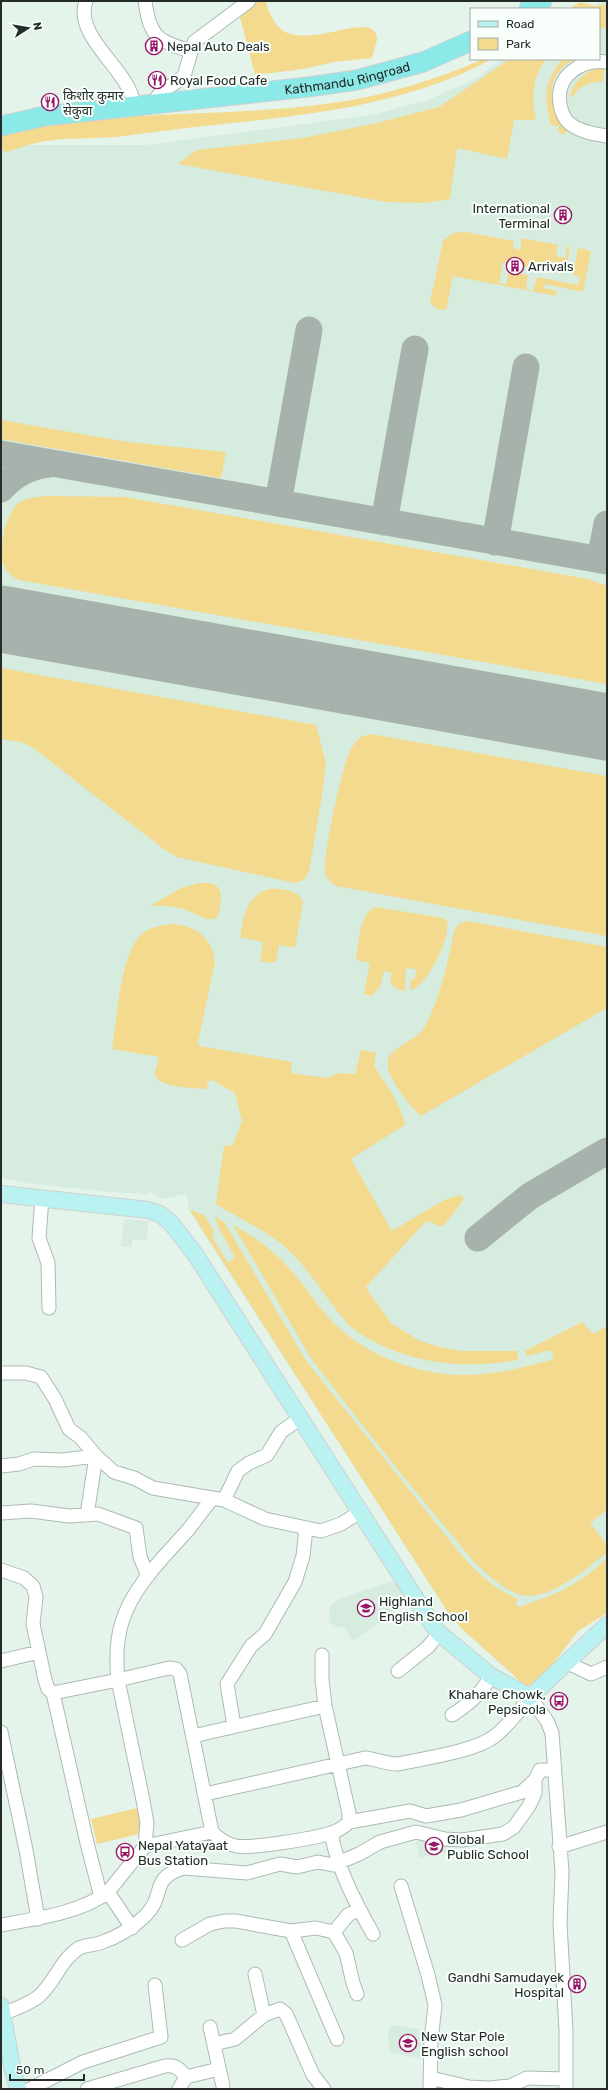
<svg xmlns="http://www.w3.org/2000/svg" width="608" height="2090" viewBox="0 0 608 2090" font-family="Rubik,'Noto Sans Devanagari',sans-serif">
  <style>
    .built { fill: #d5ecde }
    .green { fill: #f3da8e }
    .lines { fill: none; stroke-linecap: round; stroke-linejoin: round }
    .taxiway { stroke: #a6b2ab; stroke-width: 27 }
    .runway { stroke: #a6b2ab; stroke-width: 67 }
    .minor-casing { stroke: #acbbb2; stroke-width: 15 }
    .major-casing { stroke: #cfd0d0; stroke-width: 18 }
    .highway-casing { stroke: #cfd0d0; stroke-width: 21 }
    .minor { stroke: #fff; stroke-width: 13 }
    .major { stroke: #b9f2f1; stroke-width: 16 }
    .highway { stroke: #8be9e8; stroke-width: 19 }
    .labels { text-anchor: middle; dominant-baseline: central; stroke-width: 4; stroke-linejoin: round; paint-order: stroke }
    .poi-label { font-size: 13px; fill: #252b28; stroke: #f8fffb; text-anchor: start }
    .street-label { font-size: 13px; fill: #252b28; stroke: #f8fffb }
  </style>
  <rect width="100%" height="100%" fill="#e4f4eb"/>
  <path class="built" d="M602,1H607V1613L578,1631L527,1687L462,1629L449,1614L197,1223L189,1209L187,1194L160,1199L149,1191L148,1194L113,1192L32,1184L1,1178V145H146L372,115L428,100L473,80L503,59H599V9H590Z
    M124,1219L149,1221L147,1240L132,1239V1247L121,1246Z
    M395,1580L409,1602L380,1623L352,1641L344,1626L339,1628L329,1622L330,1606L341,1598Z
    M448,1834L452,1851L419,1858L416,1841Z
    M392,2025L429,2031L425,2059L391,2053L387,2034Z"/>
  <path class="green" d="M255,1H267C266,9 271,14 274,21C296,60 374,5 377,38C377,44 373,52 372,58L334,62L304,69L255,75L239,13Z
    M580,2L597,6L607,4V27L599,30V9H591L594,7L588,9H569Z
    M483,59H492C407,105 309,115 215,125C182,128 149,133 116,137C91,139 65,137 41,142C29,144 17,149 6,152L1,149V134C42,122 85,121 127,117C195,112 264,113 332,103C383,96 436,80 483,59Z
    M510,59H546C532,79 531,96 536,120H514L507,159L457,148L450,199L424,203L386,202L178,164L197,150L303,138L377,123L439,107Z
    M563,59H574C540,80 552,103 567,130L565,134L558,133L559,126L551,125C544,99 544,79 563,59Z
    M598,68H605L602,82C589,81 580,86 572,97L570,95C575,81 583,73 598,68Z
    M465,232L514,241L513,248L520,250L522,238L558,245L556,256L565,258L567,246L570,247L565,274L503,262L499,283L506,284L509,271L528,275L526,289L533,291L537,277L578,285L580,277L573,275L578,248L591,251L583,292L545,284L544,288L557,291L556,296L453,276L446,310L437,309L430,303L443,241L453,233Z
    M1,420L128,442L226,452L221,478L1,439Z
    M49,496L125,497L588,579L607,586V684L19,580C11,576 4,570 2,560C0,545 6,512 19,503C27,497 39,497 49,496Z
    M1,668L316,725L326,763L322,795L309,872L304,880L295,883L177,857L165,850L32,747L21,742L1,739Z
    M371,734L607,776V936L336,886C330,882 326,879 325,872C323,855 342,765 351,749C353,745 357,741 360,737Z
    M199,883C218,882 223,887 220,906C219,910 219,915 216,918C204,923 194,911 183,909C172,906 161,905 150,906L181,888Z
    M269,889C281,888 299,890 303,902L295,948L279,945L276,961L273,963L260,961L263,942L240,937C244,917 245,896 269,889Z
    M376,907L443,918L447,921C452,935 426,989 410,990L411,979H415L416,969L406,968L405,991L397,989L390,983L392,973L384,971L380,987L372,996L364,994L370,963L356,960C359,944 359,912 376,907Z
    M468,921L607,947V1008L421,1116C410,1106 384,1075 388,1060C391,1047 416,1041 424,1028C441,999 447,962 455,929L460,923Z
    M172,924C195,925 213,938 215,962L198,1042L199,1046L292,1062L291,1073L326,1078L340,1073L355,1074L361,1050L376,1053L374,1066C386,1085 400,1102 405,1125L351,1159L392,1231L444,1200L460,1195L464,1199L443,1227L426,1221L366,1287L368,1291L392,1324L420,1341L440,1347L461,1351H517L518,1360C469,1369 416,1365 371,1340C364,1336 355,1331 349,1325C326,1300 309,1267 283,1245C262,1228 238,1218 216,1204L224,1146L233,1145L242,1121L235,1093L212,1080L207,1082L208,1089C196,1088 155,1088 155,1073C156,1068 158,1062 159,1057L112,1049C117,1020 120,951 143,933C151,927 162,925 172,924Z
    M189,1209L205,1216L214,1232L212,1237L228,1263L235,1257L219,1229L215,1217L224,1222L307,1362L459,1552C476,1572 493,1588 518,1599L516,1603L518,1607C525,1606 529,1603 535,1601C562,1593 587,1578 607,1558V1613L578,1631L546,1673L529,1689L462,1629L449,1614Z
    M233,1225C259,1239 282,1257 300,1281C308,1290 314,1301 322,1310C359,1356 424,1380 482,1374C507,1372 530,1366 554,1359L551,1350L527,1356L525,1351L582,1322L593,1334L607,1326V1510L590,1523L607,1545V1556L605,1554C585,1570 546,1604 518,1594C501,1588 487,1574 474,1562L389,1459L312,1360Z
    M137,1808L143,1833L97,1844L91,1819Z"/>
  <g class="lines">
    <path class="taxiway" d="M1,454L607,561
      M1,489C14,474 30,466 49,464
      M278,503L309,330
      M384,522L415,349
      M495,542L526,367
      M600,560L607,524
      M1,602L29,624
      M478,1238L530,1196L607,1151"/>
    <path class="runway" d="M1,619L607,727"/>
    <defs>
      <path id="minor" d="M86,1C74,34 121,65 131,94C133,97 133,102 133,106
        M145,1C150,38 158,41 191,51
        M607,62C582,59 555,75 560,104C561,110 563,116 567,121C576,131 594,134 607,136
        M151,105L162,91L175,83L184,76L194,42L249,1
        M42,1198L39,1238L48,1263L49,1308
        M1,1373H26L41,1377L55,1399L69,1429L81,1438L96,1456L114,1472L134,1478L153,1488L224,1500L265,1519L321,1531L341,1524L360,1512
        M1,1466L19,1464L34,1459L63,1460L96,1456L87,1515
        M224,1500L238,1471L249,1463L267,1455L281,1432L299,1419
        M1,1513L31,1511L69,1516L98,1514L136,1528L140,1557L148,1576
        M1,1570L24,1578L33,1586L36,1597L33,1624L45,1680L48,1689L53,1693L87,1843L101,1897
        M322,1655V1680L325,1706
        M1,1661L39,1652
        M568,1663L591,1674L607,1667
        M398,1671L428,1647L439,1633
        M53,1693L118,1680C116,1660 116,1641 122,1622C133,1586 164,1557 188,1530C197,1519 204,1508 213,1498
        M452,1715C469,1704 481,1694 491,1676
        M234,1726L227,1684L251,1646L265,1634L295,1582L303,1556L306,1528
        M1,1732L26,1850L38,1919
        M193,1736L325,1706L349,1813V1822C344,1827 338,1831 331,1833C316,1838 251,1849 236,1846C226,1844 219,1839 212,1832
        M205,1794L365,1758C376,1759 386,1764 398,1764C425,1758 474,1752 495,1736C508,1726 520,1710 530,1697L547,1721L552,1733L562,1872L560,1923L566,2031V2089
        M349,1822L410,1811L426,1816L461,1810L522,1792L535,1780L540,1770H553
        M331,1833C338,1870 355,1902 373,1934
        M559,1847L607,1832
        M401,1886L428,1975L435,2005L431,2041L430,2089
        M108,1892L132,1928
        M1,1925C34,1919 81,1913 108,1892L145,1846L212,1832L180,1674L176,1669L169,1668L118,1680L143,1800L147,1823L145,1846
        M291,1931L337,2039
        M334,1932L346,1953L353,1983L357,1994
        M334,1932L348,1915L359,1909
        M182,1940L210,1924L224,1921H236L291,1931L316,1928L334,1932
        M255,1974L264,2015
        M2,2014C15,2009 27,2005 38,1997C55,1983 60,1960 79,1948C85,1945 94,1945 100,1943C118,1937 133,1928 146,1915C166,1895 149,1878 184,1868L247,1873L280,1864L297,1867L318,1862L333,1865L359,1854L380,1842L416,1832L445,1839L462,1840L503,1834L514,1827L529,1806L535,1793V1780
        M210,2027L223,2086
        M214,2044L235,2039L264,2015L280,2009L286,2014L313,2075L324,2089
        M431,2078L469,2087L489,2088L510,2086L527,2078L566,2079
        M30,2089L83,2062L161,2037L155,1985
        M87,2089L165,2066C176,2065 180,2069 186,2077L219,2069
        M179,2089L186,2077"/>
      <path id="major" d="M1,1194L148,1210L160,1214L171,1223L195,1254L432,1624L439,1633L491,1676L530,1697L607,1625
        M1,2006L12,2067L18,2089"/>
      <g id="highway">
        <path d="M529,9L542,1"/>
        <path id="s1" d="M1,126L45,116L308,87L357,80L423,62L471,41"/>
      </g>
    </defs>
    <use href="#minor" class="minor-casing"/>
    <use href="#major" class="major-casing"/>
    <use href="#highway" class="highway-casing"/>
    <use href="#minor" class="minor"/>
    <use href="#major" class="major"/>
    <use href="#highway" class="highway"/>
  </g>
  <defs>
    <symbol id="building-ring" viewBox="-11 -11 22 22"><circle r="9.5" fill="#f8fffb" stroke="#9a1568" stroke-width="1.5"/><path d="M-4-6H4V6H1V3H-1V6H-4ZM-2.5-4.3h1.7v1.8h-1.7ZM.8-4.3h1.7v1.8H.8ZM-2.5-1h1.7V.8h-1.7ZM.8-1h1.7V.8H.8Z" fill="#9a1568"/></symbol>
    <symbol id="restaurant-ring" viewBox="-11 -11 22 22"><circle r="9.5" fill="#f8fffb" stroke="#9a1568" stroke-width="1.5"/><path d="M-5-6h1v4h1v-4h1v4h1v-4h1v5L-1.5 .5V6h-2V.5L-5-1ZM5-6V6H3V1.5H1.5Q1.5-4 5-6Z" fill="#9a1568"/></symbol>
    <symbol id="school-ring" viewBox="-11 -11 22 22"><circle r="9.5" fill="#f8fffb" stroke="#9a1568" stroke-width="1.5"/><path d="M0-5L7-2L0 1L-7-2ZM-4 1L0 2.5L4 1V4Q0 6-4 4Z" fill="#9a1568"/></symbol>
    <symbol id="bus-ring" viewBox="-11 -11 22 22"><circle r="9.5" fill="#f8fffb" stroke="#9a1568" stroke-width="1.5"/><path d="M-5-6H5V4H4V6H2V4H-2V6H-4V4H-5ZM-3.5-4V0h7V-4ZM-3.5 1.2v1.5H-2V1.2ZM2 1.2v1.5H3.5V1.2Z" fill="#9a1568"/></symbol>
  </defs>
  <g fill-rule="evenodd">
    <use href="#building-ring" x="144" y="36" width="20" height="20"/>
    <use href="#restaurant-ring" x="147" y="70" width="20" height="20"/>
    <use href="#restaurant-ring" x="40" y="92" width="20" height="20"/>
    <use href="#building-ring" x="553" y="205" width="20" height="20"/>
    <use href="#building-ring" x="505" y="256" width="20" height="20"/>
    <use href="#school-ring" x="356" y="1598" width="20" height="20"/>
    <use href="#bus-ring" x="549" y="1691" width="20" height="20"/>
    <use href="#school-ring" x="424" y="1836" width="20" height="20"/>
    <use href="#bus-ring" x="115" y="1842" width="20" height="20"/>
    <use href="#building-ring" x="567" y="1974" width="20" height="20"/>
    <use href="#school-ring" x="398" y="2033" width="20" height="20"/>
  </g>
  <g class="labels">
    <g class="poi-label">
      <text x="167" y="46">Nepal Auto Deals</text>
      <text x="170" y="80">Royal Food Cafe</text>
      <text x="63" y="95">किशोर कुमार<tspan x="63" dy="15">सेकुवा</tspan></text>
      <text x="550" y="208" text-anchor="end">International<tspan x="550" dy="15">Terminal</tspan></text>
      <text x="528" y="266">Arrivals</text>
      <text x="379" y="1601">Highland<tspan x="379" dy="15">English School</tspan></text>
      <text x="546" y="1694" text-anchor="end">Khahare Chowk,<tspan x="546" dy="15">Pepsicola</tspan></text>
      <text x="447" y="1839">Global<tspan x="447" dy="15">Public School</tspan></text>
      <text x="138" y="1845">Nepal Yatayaat<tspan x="138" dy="15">Bus Station</tspan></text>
      <text x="564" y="1977" text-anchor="end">Gandhi Samudayek<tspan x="564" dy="15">Hospital</tspan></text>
      <text x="421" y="2036">New Star Pole<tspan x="421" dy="15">English school</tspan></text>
    </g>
    <g class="street-label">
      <text stroke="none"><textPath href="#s1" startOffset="350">Kathmandu Ringroad</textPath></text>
    </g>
  </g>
  <rect width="608" height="2090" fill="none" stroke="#252b28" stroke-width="4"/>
  <rect x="470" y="8" width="130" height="52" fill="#f8fffb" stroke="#a4aaa7"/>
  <rect x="478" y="21" width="20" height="6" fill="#b9f2f1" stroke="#a4aaa7"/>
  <text x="506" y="28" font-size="12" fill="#252b28">Road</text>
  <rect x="478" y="38" width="20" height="12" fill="#f3da8e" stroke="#a4aaa7"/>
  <text x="506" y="48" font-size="12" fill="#252b28">Park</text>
  <g transform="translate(28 28) rotate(78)" stroke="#f8fffb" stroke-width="3" paint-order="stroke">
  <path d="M0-3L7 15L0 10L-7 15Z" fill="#252b28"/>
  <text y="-6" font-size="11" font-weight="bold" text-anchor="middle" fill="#252b28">N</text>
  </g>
  <path d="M10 2074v6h74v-6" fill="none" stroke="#252b28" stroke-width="2"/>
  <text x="16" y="2074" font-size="12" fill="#252b28" stroke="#f8fffb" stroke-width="3" paint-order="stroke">50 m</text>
</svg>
